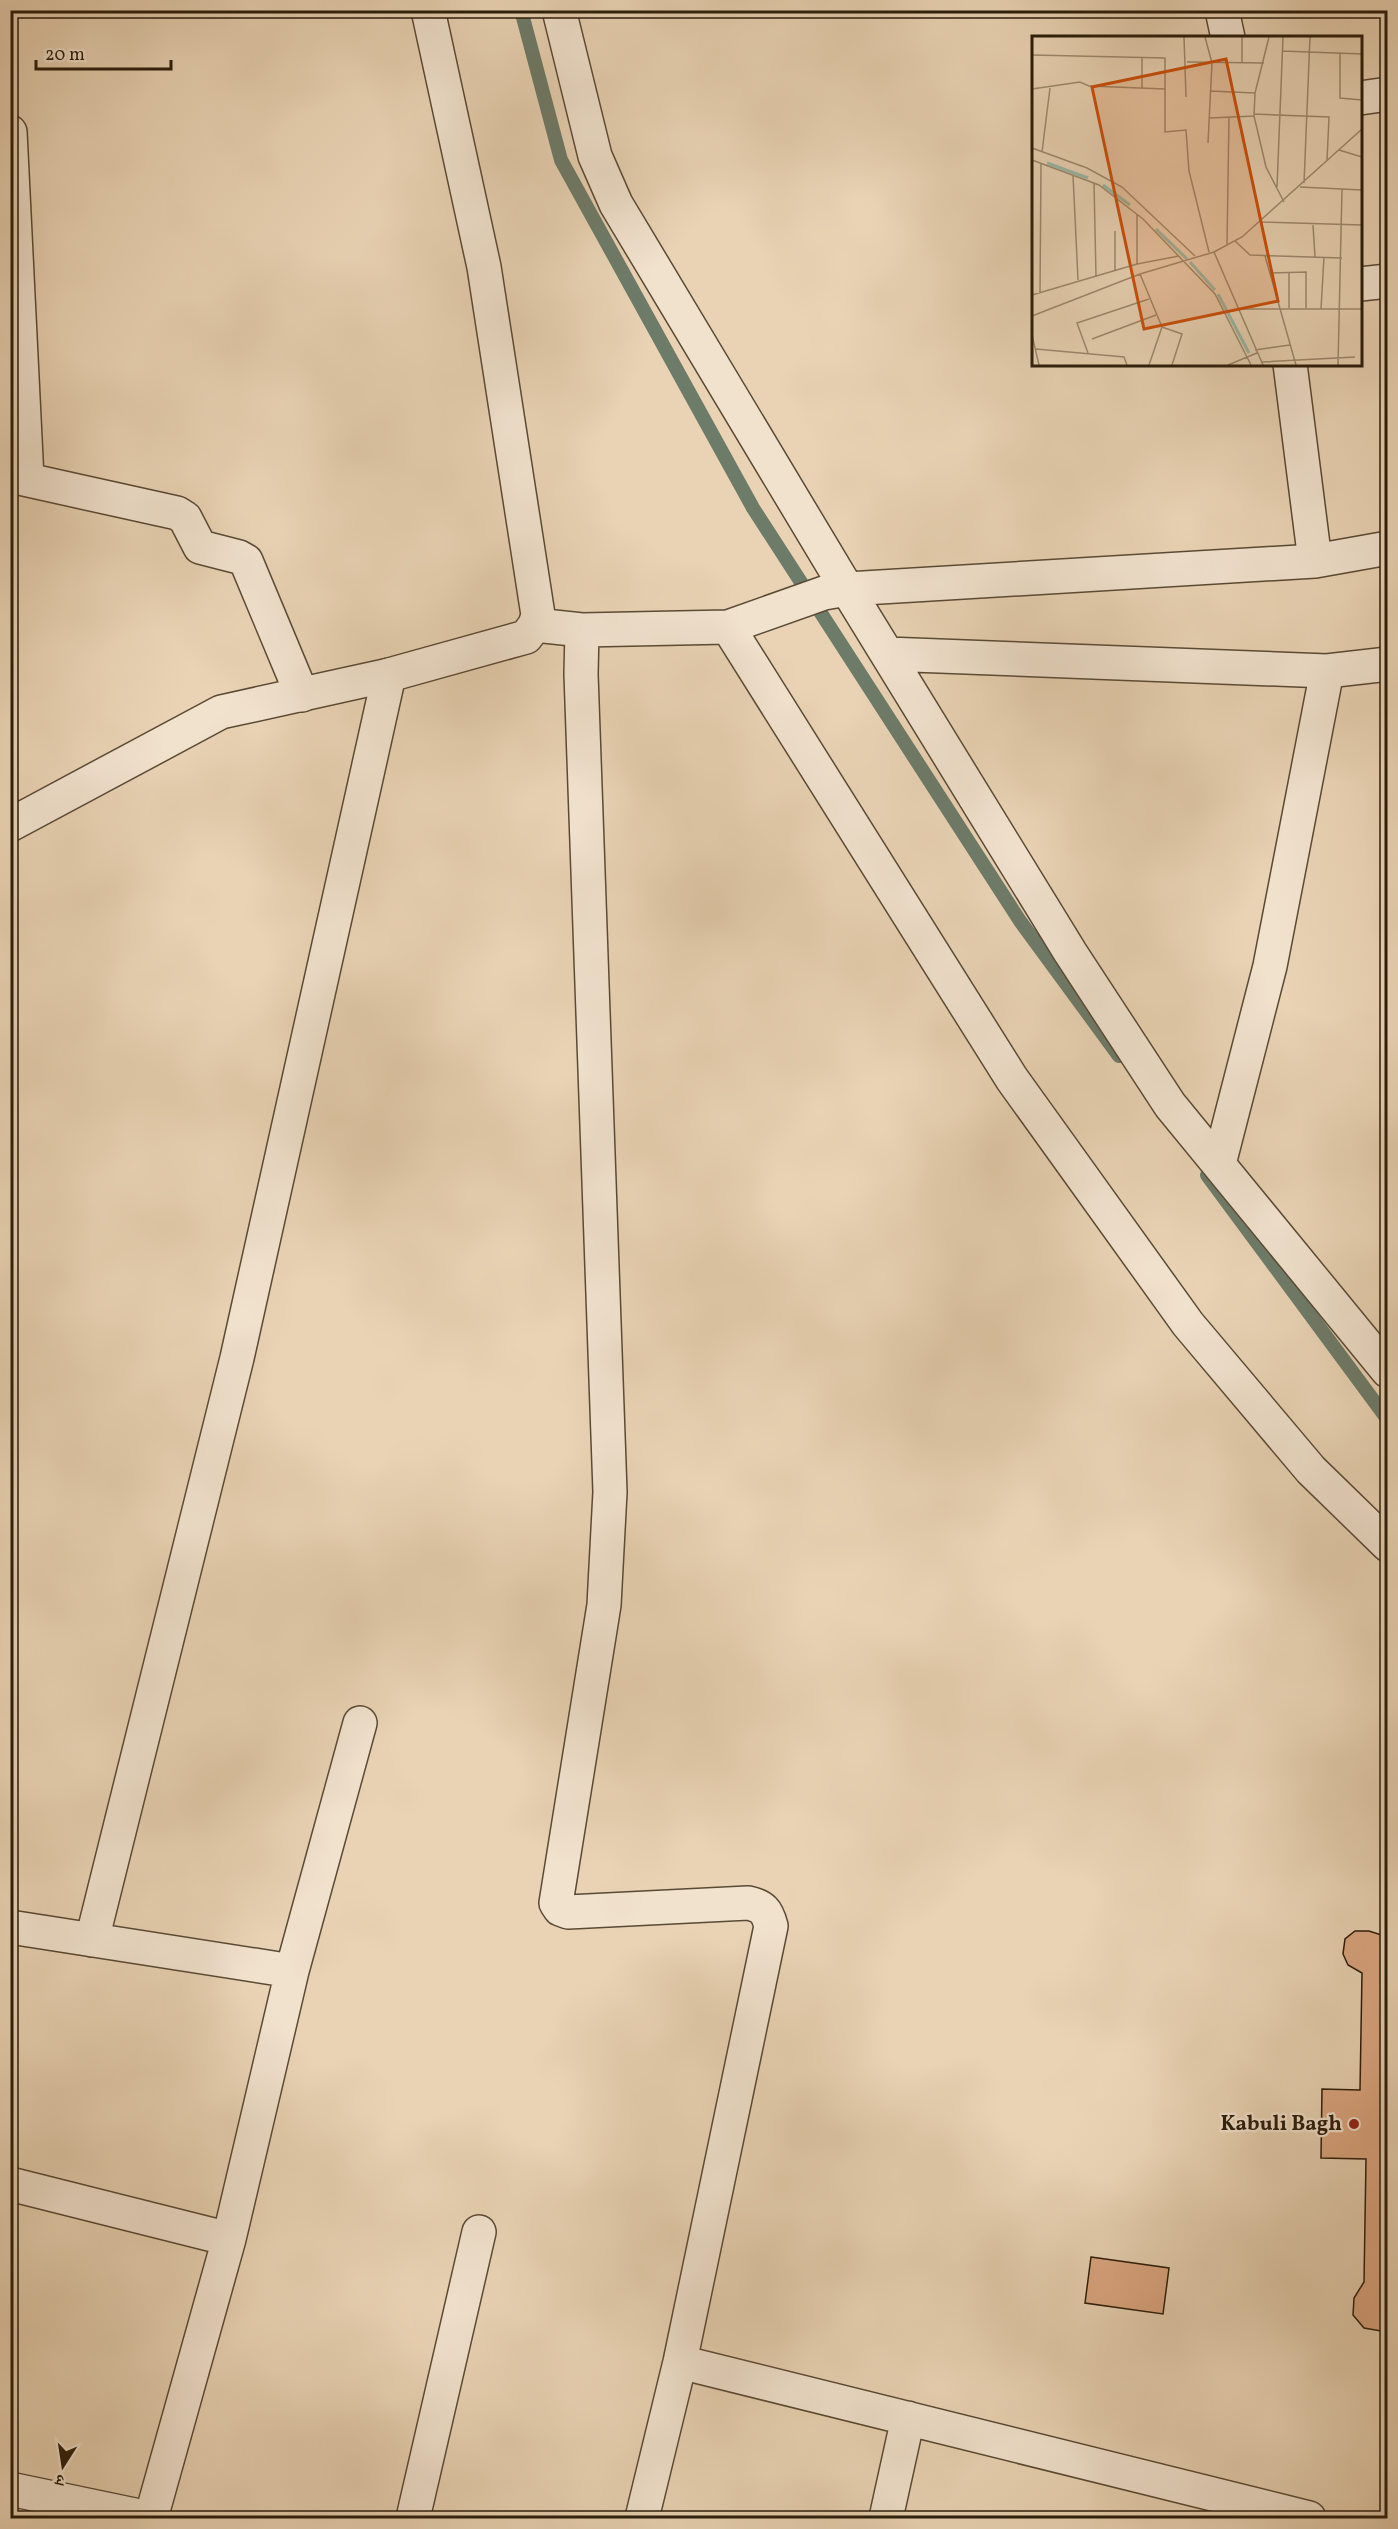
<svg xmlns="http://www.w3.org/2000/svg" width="1398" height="2529" viewBox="0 0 1398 2529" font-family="Vollkorn,'Noto Serif Devanagari',serif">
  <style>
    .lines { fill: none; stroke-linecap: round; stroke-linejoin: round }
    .stream { stroke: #6d7b69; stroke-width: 14 }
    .building { fill: #dca782; stroke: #2b1d0b; stroke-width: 1.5 }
    .minor-casing { stroke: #5a4a35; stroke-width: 36 }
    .tertiary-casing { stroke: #5a4a35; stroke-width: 36 }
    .minor { stroke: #f1e2ce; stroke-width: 33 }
    .tertiary { stroke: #f1e2ce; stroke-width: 33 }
    .poi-dot { fill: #8f2418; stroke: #f1e2ce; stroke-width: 2 }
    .labels { text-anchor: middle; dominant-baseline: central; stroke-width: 4.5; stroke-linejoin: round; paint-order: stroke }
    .poi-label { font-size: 21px; font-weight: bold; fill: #2b1d0b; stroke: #f1e2ce; text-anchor: end }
    .inset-river { fill: none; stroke: #99b9a7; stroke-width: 3 }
    .inset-road { fill: none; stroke: #9d8a70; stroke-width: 1.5 }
    .view { fill: #cc500c; fill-opacity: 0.15; stroke: #cc500c; stroke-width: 3 }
    .inset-edge { fill: none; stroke: #2b1d0b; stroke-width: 3 }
  </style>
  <rect width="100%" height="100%" fill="#e9d3b4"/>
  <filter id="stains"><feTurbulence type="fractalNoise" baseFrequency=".00333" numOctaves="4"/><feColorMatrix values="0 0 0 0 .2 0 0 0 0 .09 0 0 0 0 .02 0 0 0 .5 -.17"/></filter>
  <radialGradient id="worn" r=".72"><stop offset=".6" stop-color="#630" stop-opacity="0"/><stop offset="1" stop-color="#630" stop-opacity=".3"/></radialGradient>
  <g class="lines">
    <path class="stream" d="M521,10L561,160L753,508L1020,921L1119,1056
      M1207,1175L1388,1420"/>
  </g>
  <path class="building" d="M1355,1931H1369L1388,1937V2327L1381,2331L1364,2328L1353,2315L1354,2298L1364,2282L1366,2159L1321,2158L1322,2089L1360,2090L1362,1973L1348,1965L1343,1954L1345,1939Z
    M1091,2257L1169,2268L1163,2314L1085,2303Z"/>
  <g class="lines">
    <defs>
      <path id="minor" d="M559,10L595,156L616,204L847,589L1070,952L1170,1105L1388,1371
        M1222,10L1228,38
        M1360,98L1388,94
        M10,132L27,479
        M1360,284L1388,281
        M1290,364L1315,561
        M10,476L177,513L185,518L200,547L239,557L246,561L302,695
        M535,625L582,630L728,627L824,593L847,589L1315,561L1388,548
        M728,627L1012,1079L1188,1324L1311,1470L1388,1545
        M582,630L581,674L610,1492L604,1605L556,1903L560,1909L568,1912L748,1903C763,1906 767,1911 771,1926L680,2362L642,2518
        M887,654L1327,671L1388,664
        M1219,1164L1270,966L1327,671
        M10,1927L292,1971
        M92,1940L237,1358L389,675
        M10,2184L229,2239
        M680,2362L1309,2518
        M10,2489L149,2518
        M151,2518L229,2239L292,1971L360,1723
        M413,2518L479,2232
        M886,2518L908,2418"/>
      <path id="tertiary" d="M10,825L221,712L389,675L526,637L535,625L538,615L484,267L428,10"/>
    </defs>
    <use href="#minor" class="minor-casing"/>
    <use href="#tertiary" class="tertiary-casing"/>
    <use href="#minor" class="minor"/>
    <use href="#tertiary" class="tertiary"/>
  </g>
  <circle class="poi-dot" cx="1354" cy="2124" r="6"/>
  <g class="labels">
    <g class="poi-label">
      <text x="1342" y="2124">Kabuli Bagh</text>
    </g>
  </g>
  <g transform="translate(1032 36)">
    <rect width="330" height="330" fill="#e9d3b4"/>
    <path class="inset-river" d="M15,127L56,142M71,149L98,169M124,193L155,223M158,226L183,254M186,258L217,317"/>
    <path class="inset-road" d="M152,1L154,61M173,1L180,27L176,107M210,1V27M237,1L223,57L222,80L234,131L252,166M250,15L330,18M308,17V62L330,64M0,19L133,22V96L154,94L157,135L177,216M155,26L232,27M110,52V21M0,53L48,46L57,50L133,53M178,55L223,57M222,78L297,81L295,125M178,82L222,80M0,112L55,132L90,151L163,220M307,114L330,121M10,116L18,52M0,124L67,149L111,183L183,258L219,329M41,139L46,244M62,147L64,240M272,147L278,1M245,151L251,1M268,151L330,154M228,186L330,189M281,189L283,221M83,195V235M203,205L218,219L310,222M195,208L197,81M182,216L231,329M233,220L264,329M105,228V178M257,236V272M238,237L274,236V272M108,238L130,291L117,329M8,257L9,128M0,259L105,228L147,220M205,273H330M289,273L292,221M0,280L108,238L182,216L210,201L330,93M130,291L150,298L140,329M0,299L7,329M60,303L124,279M4,313L92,321L95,329M223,314L258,309M56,317L45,287L117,263M229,326L323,321M196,329L225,317M306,329L310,153"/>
    <path class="view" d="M194,23L246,265L112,293L60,51Z"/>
    <rect width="330" height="330" class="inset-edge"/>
  </g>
  <rect width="1398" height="2529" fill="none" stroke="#e9d3b4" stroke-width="36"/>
  <rect x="12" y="12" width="1374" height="2505" fill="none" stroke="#2b1d0b" stroke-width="3"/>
  <rect x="18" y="18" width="1362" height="2493" fill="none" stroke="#2b1d0b" stroke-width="1.5"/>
  <g transform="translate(63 2466) rotate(192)" stroke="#f1e2ce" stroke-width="4.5" paint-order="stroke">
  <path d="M0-4.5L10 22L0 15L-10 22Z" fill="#2b1d0b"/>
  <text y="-9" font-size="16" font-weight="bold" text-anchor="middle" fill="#2b1d0b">उ</text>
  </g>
  <path d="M36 60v9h135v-9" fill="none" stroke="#2b1d0b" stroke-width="3"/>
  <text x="45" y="60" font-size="18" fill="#2b1d0b" stroke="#f1e2ce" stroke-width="4.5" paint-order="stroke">20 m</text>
  <rect width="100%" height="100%" filter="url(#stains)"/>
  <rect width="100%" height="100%" fill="url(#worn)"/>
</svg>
